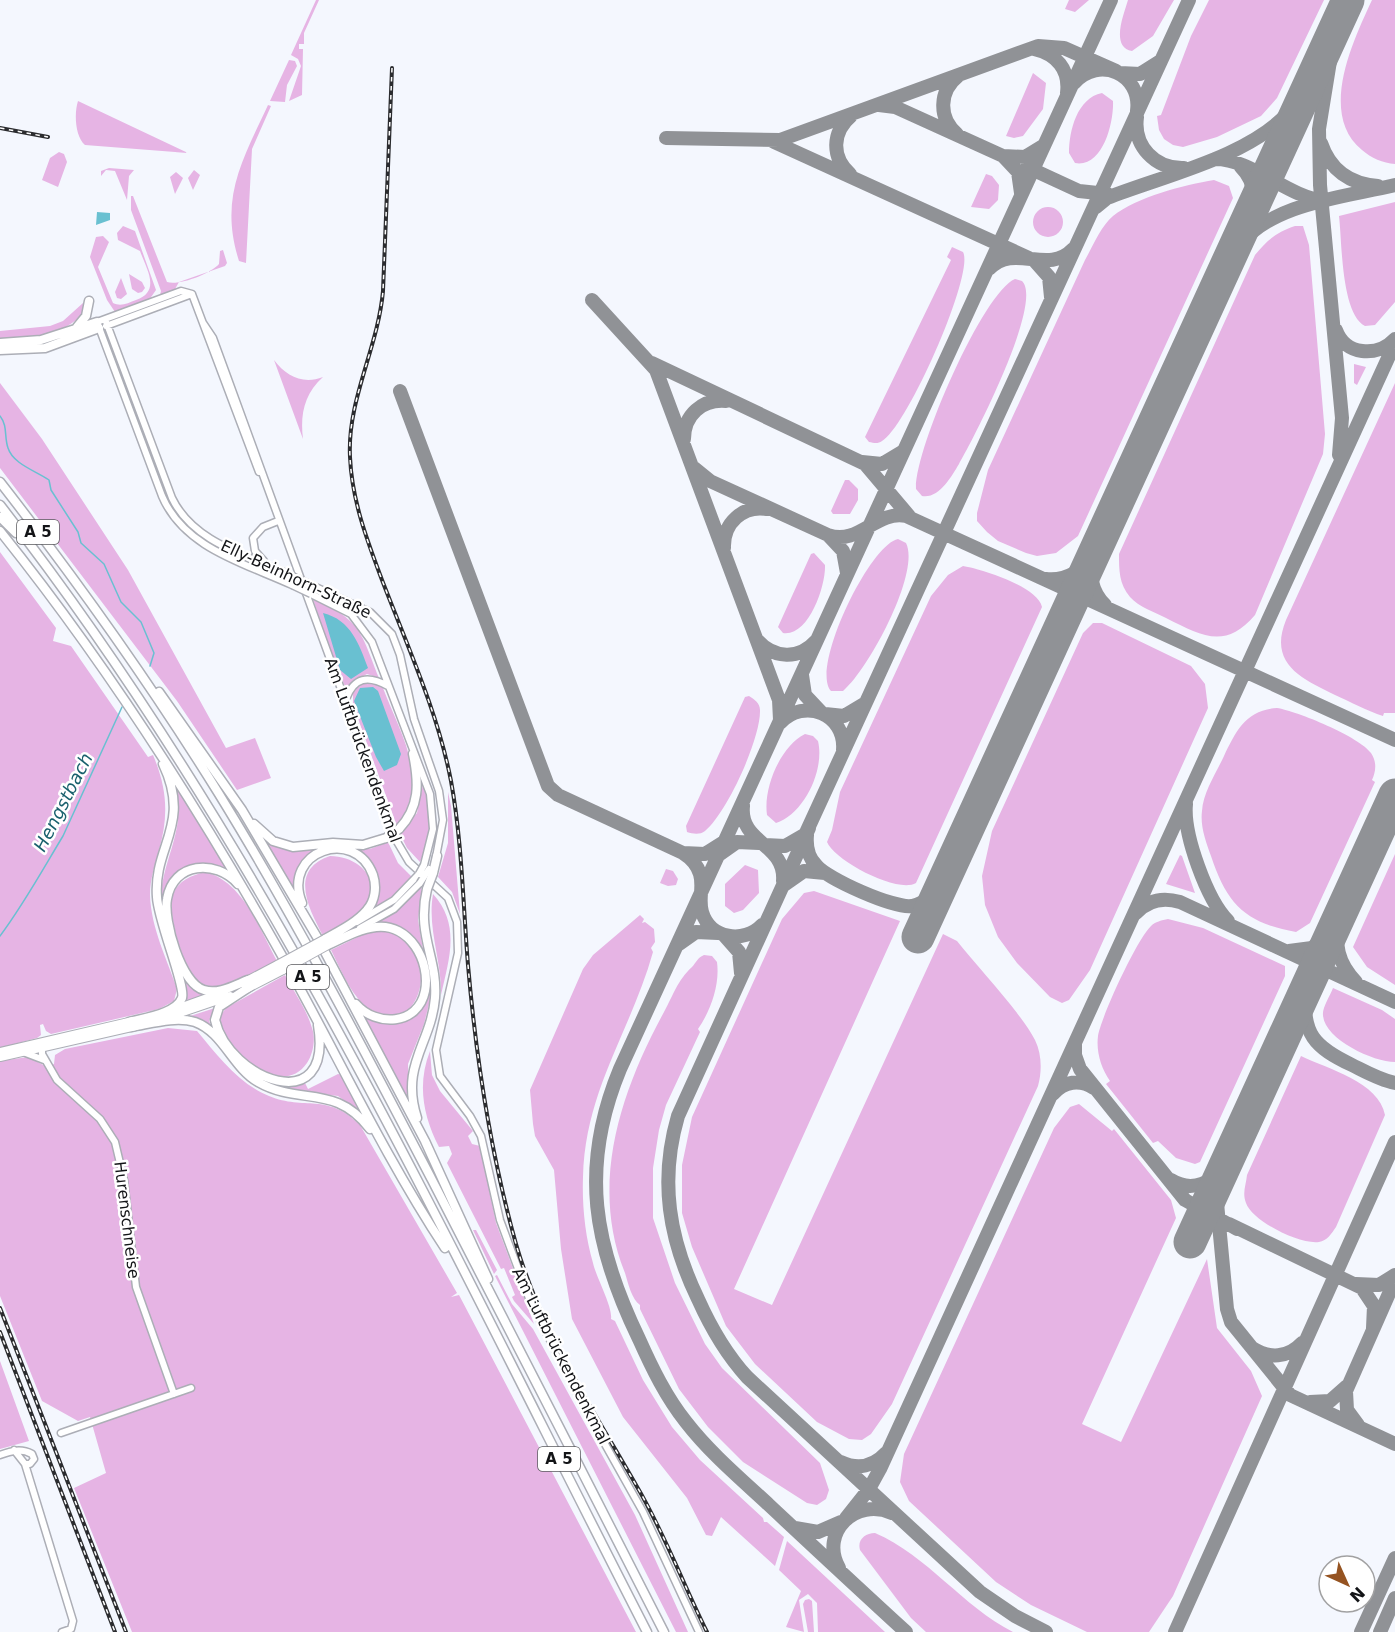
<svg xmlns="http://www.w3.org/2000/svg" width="1395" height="1632" viewBox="0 0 1395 1632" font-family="'DejaVu Sans',sans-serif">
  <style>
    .green { fill: #e6b4e4 }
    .water { fill: #69c0d1 }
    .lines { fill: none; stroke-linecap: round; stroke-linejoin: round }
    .stream { stroke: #69c0d1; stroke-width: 1.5 }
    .taxiway { stroke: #909296; stroke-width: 14 }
    .runway { stroke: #909296; stroke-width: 33 }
    .minor-casing { stroke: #acaeb6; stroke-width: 9 }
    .major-casing { stroke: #acaeb6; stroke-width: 10 }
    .highway-casing { stroke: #acaeb6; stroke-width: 11 }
    .minor { stroke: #fff; stroke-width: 6 }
    .major { stroke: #fff; stroke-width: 8 }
    .highway { stroke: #fff; stroke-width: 8 }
    .rail-casing { stroke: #2b2c2f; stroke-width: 4 }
    .rail { stroke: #fff; stroke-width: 1.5; stroke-dasharray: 4.5; stroke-linecap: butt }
    .minor-bridge-casing { stroke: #acaeb6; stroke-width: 9; stroke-linecap: butt }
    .major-bridge-casing { stroke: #acaeb6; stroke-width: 10; stroke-linecap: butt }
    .highway-bridge-casing { stroke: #acaeb6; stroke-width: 11; stroke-linecap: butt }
    .minor-bridge { stroke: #fff; stroke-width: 6 }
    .major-bridge { stroke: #fff; stroke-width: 8 }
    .highway-bridge { stroke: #fff; stroke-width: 8 }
    .labels { text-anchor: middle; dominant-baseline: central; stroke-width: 5; stroke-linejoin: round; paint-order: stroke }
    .shield { fill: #fff; stroke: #5a5a5d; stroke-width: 1.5 }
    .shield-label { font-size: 15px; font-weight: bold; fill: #131417 }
    .street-label { font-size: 16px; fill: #131417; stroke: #fff }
    .water-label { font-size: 18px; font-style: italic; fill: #19606d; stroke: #fff }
  </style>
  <rect width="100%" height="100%" fill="#f4f7fe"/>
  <path class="green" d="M316,0H319L304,33V44H299V49H303L302,95L289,101L301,66L298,59L291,55Z
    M1069,0H1089L1075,12L1065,9Z
    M1128,0H1174L1153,36L1132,51C1110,47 1124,14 1128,0Z
    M1209,0H1324L1277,98L1261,116L1217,137L1183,147L1173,145L1164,139L1159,130L1157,116L1161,115L1191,36Z
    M1372,0H1395V164C1383,163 1371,158 1362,150C1318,114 1353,41 1372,0Z
    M289,60L295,61L297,66L287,85L285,102L270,101Z
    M1033,73L1046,83L1043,109L1023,136L1014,138L1006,136Z
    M1102,93L1113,101C1114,122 1103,168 1075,163L1069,153C1069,131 1077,98 1102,93Z
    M78,101L188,153L85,145C75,137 74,113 78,101Z
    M268,105L271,106L252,149L246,263L239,261C219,198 242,161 268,105Z
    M59,152L64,154L67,162L58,187L42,180L50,158Z
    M109,168L134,170L129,176L127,200L115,171L106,170L101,176V171Z
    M194,170L200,175L193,190L188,178Z
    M176,172L183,178L175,194L170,177Z
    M986,174L992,176L999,185L998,200L989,209L971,207Z
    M1214,180L1229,186L1233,198L1078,536L1056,553L1037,556L1026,553L998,541L987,532L977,521V513L988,470L1085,260C1093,246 1101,226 1113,216C1137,197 1184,185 1214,180Z
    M131,196H133L167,282C179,286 210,274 219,264L220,251L223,250L227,263L225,266L179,282L175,289L160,295L161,291L131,210Z
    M1395,202V302L1375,325L1365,326C1341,314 1342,241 1339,216Z
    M1033 222a15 15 0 1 1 30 0a15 15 0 1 1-30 0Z
    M123,226L135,231L156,290L149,300L115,312L107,300L90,257L96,237L103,236L109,242L98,267L113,303C121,307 128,303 136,300C161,291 147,270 140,251L118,240L117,233Z
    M1295,226H1303L1309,245L1325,434L1323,454L1255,615C1225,650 1202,636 1166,618C1154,612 1139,607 1130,597C1119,584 1119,570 1119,554L1255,255C1267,240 1277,232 1295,226Z
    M952,247L963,252C975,273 907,427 882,441C878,444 874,443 869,442L865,437L951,260L947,257Z
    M129,274L142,282L145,288L142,292L138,293L132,289Z
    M121,278L127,294L121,299L117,298L115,292Z
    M1015,279L1022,281C1044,302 974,438 959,464C951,477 939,499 922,496L916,489C914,451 983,292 1015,279Z
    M83,303L84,312C64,337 29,337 0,340V331L50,326L63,321Z
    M274,360C286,376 303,385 323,377C304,394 300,415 303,439Z
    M1354,364L1366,367L1357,385L1354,383Z
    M0,383L42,439L128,570L226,748L255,738L271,778L237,790L177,701L0,468Z
    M1395,383V713H1384L1383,716C1367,711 1351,702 1335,695C1302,679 1268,664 1286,620Z
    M845,480H849L858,489V500L850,514H833L831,511Z
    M898,539L906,543C921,573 867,672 843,691H831C810,669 869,545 898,539Z
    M0,552L56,628L53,641L71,646L148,757L153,755C167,788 169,815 159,850C155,865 150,879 150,895C151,928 167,959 177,989L174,1001L159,1009L51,1034L46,1031L43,1024L40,1025L41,1035L37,1038L0,1048Z
    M814,553L825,565C826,585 809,637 783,633L778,627L811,554Z
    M963,566C982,569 1038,587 1042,607L916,883C897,894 834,860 827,842L832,830L840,792L931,596L948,575Z
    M313,599C361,620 361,632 379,678L367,674L353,681L347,691L333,659Z
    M1093,623H1102L1191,666L1205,684L1208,708L1090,970L1069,1000L1062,1003L1050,997L1017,963L998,937L985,905L982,876L992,831L1083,633Z
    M364,681L378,683L383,688C401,736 431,779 397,826L353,705V691Z
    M749,696C754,699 760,703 760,710C761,738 727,813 705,831C700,835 693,834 687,832L686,826L745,697Z
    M1277,708C1297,711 1360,737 1371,753C1377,762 1376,771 1372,780L1375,782L1310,923L1296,932C1245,923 1227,904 1211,856C1206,842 1200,826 1202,811C1203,793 1216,773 1224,756C1236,731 1246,710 1277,708Z
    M805,734L813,736L818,741C825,770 804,814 776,823L767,815C763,787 781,746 805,734Z
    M170,772L226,868C205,861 185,860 170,881C165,887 165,896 161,903C160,873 175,848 178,819C179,803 174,787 170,772Z
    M423,784C431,811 433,836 420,862L407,848L400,834L417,813Z
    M448,792L451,806L460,914L452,892L438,877L448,843Z
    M264,837L320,848L303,862L298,900Z
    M388,842L398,863L412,877L395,896L371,910C384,895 382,875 369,860C365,856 361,854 359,849H370Z
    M1395,854V985L1367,967L1353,947Z
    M1180,855L1182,856L1195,893L1166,884Z
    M330,856C360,856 385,882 363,910C354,922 336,929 323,936C309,909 288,870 330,856Z
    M745,865L758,870L759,893L743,910L734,913L725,906V884Z
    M666,869L673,871L678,879L676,885L668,886L660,883Z
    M205,872C243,881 260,930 277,961C260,969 224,991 204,986C185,980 166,911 173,894C178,881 192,875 205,872Z
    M422,885L418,920L431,996L424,1024L408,1064L409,1099L406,1100L362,1013C375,1025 390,1025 406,1020L428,986L411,938L373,923L400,908Z
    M814,891L900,921L734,1289L772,1305L943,934L957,941C979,969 1019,1010 1035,1040C1042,1054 1042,1072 1038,1086L892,1404L871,1434L862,1440L849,1439L817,1422L755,1364L726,1326L692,1247L682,1213V1165L692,1117L782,919L804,893Z
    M433,894C461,925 449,959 441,995C442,961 427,929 433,894Z
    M640,915L644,919L642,923L645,922L654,929L655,942L651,948L653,952C631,1031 585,1090 583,1177C582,1206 585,1235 593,1263C596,1277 613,1307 611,1319L615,1321L643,1380L672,1427L700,1460L763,1518L764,1522H767L784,1537L775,1566L721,1517L712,1536L706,1535L687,1498L623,1417L572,1319L561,1249L554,1170L535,1136L533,1124L530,1090L583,969L593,955Z
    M1168,919L1203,928L1285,966V976L1200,1162L1195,1164L1176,1158L1158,1141L1153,1143L1106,1084L1110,1081C1101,1068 1096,1052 1098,1036C1101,1017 1137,939 1151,926C1155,922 1162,920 1168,919Z
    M370,931C455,925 421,1059 364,1005C349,991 340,968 331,950Z
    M704,955L712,956L717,962C720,985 711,1010 698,1029L700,1032L666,1105L659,1130L653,1168V1218L675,1283L705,1344L722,1368L820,1463L829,1490L826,1499L817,1505L807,1503L743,1462L708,1427L679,1389L640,1309V1305C632,1300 628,1283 625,1273C589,1184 621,1091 664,1012C674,994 677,981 692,967C696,963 697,958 704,955Z
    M179,969L195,990L209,995L181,1006L187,993Z
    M285,975C294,992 307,1010 312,1028C316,1039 313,1054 307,1063C280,1102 221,1048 220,1016L226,1008Z
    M1333,988L1382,1010L1395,1019V1062C1373,1062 1324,1039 1323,1015C1322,1008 1330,996 1333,988Z
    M215,1008L209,1021L215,1033L184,1018Z
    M168,1028L197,1031C218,1056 239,1084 269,1096C305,1111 327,1092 360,1125L457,1293L451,1297L459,1295L636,1632H132L74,1488L106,1473L90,1417L78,1421L42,1401L0,1296V1061L28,1057L47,1067L54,1064L55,1055L65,1049Z
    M430,1051L432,1075L440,1091L473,1131L468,1136L472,1144L480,1146L496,1223L534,1324L514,1301L512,1297L515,1295L504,1268L501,1269L447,1163L452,1154L449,1146L439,1147C423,1116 417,1084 430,1051Z
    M322,1054C325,1067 315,1075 304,1081L308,1089L338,1074L342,1075L365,1116L338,1096L275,1088L260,1079L280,1086L299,1083Z
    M1301,1056C1328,1069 1379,1082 1385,1115L1336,1227C1332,1233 1327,1241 1319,1242C1300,1245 1252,1221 1246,1203C1242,1193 1246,1185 1247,1175Z
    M1079,1104L1112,1131L1114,1129L1171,1200L1176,1218L1082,1424L1121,1442L1207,1259L1217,1328L1251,1371L1262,1396L1173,1596L1149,1632H1087L1031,1605L996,1582L909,1501L900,1482L904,1454L1054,1128L1070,1107Z
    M473,1230H476L497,1270L494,1274Z
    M497,1275L512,1304L533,1329L635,1515L688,1632H676L495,1276Z
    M0,1361L29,1441L0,1449Z
    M875,1533C928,1556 962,1606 1013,1632H926L911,1618L860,1550C857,1540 865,1533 875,1533Z
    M787,1541L885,1632H818L817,1603L808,1594L799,1600L804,1632L786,1627L801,1591L779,1570Z
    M809,1599L812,1601L814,1632H808L803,1604L805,1600Z"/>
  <path class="water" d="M97,212L110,213V220L96,225Z
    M323,613C351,620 359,644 368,668L351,679L340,670Z
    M373,687L378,691L401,754L397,765L384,771L376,757L354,701L360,688Z"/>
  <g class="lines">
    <path class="stream" d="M0,416C8,426 4,437 8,448C13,464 36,471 49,480L51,490L78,532L81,543L104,564L121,602L141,622L154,653L150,666
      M0,936C24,904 43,869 63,836L122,707"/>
    <path class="taxiway" d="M1034,49C1056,54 1070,69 1067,93
      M1120,73L1140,74L1159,62
      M1074,83C1099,55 1142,74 1137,111
      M879,105L895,107L1003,156L1018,172L1021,193
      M1137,117C1133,146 1155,169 1184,168
      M957,134C938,118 939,91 958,76
      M666,138L780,140L1038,46L1064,48L1116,71
      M774,142L1029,258
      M1321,143C1330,170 1350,184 1378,186
      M1003,156L1025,157L1043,146
      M1215,159C1252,159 1287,197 1325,201
      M1027,167L1079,191L1107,194
      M850,174C831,157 832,132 851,116
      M1096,207L1107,198C1162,176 1249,157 1289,112C1306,92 1316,68 1327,44
      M1236,242C1248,217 1265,191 1241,167
      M1034,260L1049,277L1051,297
      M989,269C1015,242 1047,276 1073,249
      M592,300L656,370L779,700L780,720
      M1209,305C1218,286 1225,264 1238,247C1270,203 1345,197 1395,185
      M1336,330C1345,355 1377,358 1395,339
      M652,363L865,464L909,516
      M400,391L548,786L558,795L683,853L705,854L724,842
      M684,439C684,415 702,399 726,401
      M1339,455L1342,418L1320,185L1319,129L1332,49L1349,0
      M862,462L882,464L902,452
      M694,468L710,481L828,535
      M724,548C723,523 743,505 767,509
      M1093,556C1089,575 1091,591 1105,605
      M847,573L843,551L828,535C859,546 876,510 906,516L1395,740
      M1046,579C1066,581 1081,572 1093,556
      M757,640C774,659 799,660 816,641
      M802,675L805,695L821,712
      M825,714L844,716L864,704
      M780,723C804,697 846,714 843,750
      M1186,804C1183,834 1207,900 1228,921
      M743,806C739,843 786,844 783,881
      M809,828L678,1116C659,1181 669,1239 698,1299C711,1328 726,1354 747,1377L980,1592L1015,1616L1046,1632
      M805,835L1189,0
      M807,835C806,846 808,857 816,865C827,879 895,909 912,906C927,903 936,892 944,880
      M765,845L785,846L804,835
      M683,853C691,858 697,864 700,874C704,887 698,899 702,912C710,939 744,944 762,925
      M720,854L737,842L759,843
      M784,885L804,871L825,873
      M1136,913C1148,900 1163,897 1180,902L1395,1002
      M1338,918C1335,945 1337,962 1356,982
      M724,935L739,952L741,973
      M679,944L696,932L718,933
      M1289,951L1312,948L1333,930
      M1305,990C1302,1034 1314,1047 1352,1065C1366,1072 1380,1080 1395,1083
      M1075,1044V1055L1080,1069L1185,1200L1237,1229
      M1053,1094C1064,1081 1080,1079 1094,1088
      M1221,1175L1217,1203L1227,1309L1231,1322L1290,1395L1395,1444
      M1171,1180C1192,1193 1214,1183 1226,1163
      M1229,1224L1362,1288L1374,1306L1373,1328
      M1356,1284L1379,1285L1395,1275
      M1252,1348C1269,1359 1288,1358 1302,1343
      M1310,1402L1330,1401L1347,1386
      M1358,1425L1347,1410L1346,1391L1395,1280
      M841,1462C858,1470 874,1466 886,1453
      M846,1518L869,1489L880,1469L1395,343
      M795,1528L818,1532L841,1522
      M839,1568C819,1532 856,1497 892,1513
      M906,1632C860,1590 815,1548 769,1505C741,1479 710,1453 686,1422C666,1397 652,1368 639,1339C594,1246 579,1168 620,1069L1111,0
      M1175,1632L1395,1142
      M1361,1632L1395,1558
      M1380,1632L1395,1598"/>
    <path class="runway" d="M918,937L1348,0
      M1190,1242L1395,795"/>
    <defs>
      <path id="minor" d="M192,294L181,291L97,322L162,496C184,548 244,563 292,585
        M192,294L259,472
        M105,319L172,498C193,542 246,555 288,574
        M203,323L213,338L228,379L396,840L409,862L448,898L457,922L458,953L436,1050L440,1076L470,1116L481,1136L500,1220L530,1301L587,1412L643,1512L699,1632
        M106,326L192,294
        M264,561L255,551L253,538L263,527L278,521
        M307,583L370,612L392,634L400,655L414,719L439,791L443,820L436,857
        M311,594L351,614L372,642L430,794L433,829L424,865
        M346,699C354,677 368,675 388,686
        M357,922L394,900L419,874
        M360,928L394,909L420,883
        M42,1045V1054L57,1080L100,1119L115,1142L124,1180L136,1287L174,1394
        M23,1052L44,1060
        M61,1433L191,1388
        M14,1450L25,1464L73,1621L71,1629L62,1632
        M0,1455C11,1451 21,1448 32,1454L34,1459L30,1464H25"/>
      <path id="major" d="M243,983L279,964
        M246,989L283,970
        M171,1011L224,992
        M165,1018L230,996
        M0,1052L133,1021
        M0,1057L136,1026"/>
      <path id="highway" d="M77,327L86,316L89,301
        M0,343L41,340L97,322
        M0,350L45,348L99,328
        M0,482C78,582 152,686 219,794C296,919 364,1050 432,1180C510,1331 587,1481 664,1632
        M0,505C268,848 449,1247 647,1632
        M0,517L16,533
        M0,531C106,663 198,807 281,954C336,1052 383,1154 445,1248
        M159,692L242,810L317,937L425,1141L488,1279
        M254,824L273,841L293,847L333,843L363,845L386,838
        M399,829C420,807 419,783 413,754
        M433,873L437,856
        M238,884C216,859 173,862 167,899C163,920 181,984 204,990C218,995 235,985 248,980
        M302,903C281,851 355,826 373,875C377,887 375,901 367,910C356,923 339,931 325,939
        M328,945C343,938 359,929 376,927C409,923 431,961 425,991C418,1026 376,1027 356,1004
        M251,986L219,1007L215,1020C229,1080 334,1120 318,1025
        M129,1022C143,1018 176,1014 182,998C186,986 158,921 157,897C153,846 192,825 163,764
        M131,1027C150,1024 175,1016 195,1022C223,1032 233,1068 258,1082C300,1106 335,1083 370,1129
        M417,1118C400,1065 431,1044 435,998C438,958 416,935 427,889"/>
    </defs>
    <use href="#minor" class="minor-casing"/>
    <use href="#major" class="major-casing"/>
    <use href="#highway" class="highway-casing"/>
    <use href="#minor" class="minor"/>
    <use href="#major" class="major"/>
    <use href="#highway" class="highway"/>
    <defs>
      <path id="rail" d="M392,68L383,291C378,348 347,400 350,457C352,501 367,540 382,580C407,645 438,713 451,781C462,841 463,904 468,965C476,1058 491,1155 516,1244C541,1331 592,1408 636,1485C664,1532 683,1584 707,1632
        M0,128L48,137
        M0,1308L126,1632
        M0,1332L115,1632"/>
    </defs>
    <use href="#rail" class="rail-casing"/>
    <use href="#rail" class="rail"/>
    <defs>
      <path id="minor-bridge" d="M288,574L307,583
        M292,585L311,594
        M419,874L424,865
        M420,883L429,869"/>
      <path id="major-bridge" d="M279,964L325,939
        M283,970L328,945"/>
      <path id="highway-bridge" d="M386,838L399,829
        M427,889L433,873"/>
    </defs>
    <use href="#minor-bridge" class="minor-bridge-casing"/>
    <use href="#major-bridge" class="major-bridge-casing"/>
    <use href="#highway-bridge" class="highway-bridge-casing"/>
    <use href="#minor-bridge" class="minor-bridge"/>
    <use href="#major-bridge" class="major-bridge"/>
    <use href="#highway-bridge" class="highway-bridge"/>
  </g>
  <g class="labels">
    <g class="shield">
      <rect x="17" y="520" width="42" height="24" rx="4.5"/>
      <rect x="287" y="965" width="42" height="24" rx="4.5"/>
      <rect x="538" y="1447" width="42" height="24" rx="4.5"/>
    </g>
    <g class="shield-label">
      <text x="38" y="532">A 5</text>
      <text x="308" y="977">A 5</text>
      <text x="559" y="1459">A 5</text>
    </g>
    <g class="street-label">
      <text transform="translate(296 579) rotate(25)">Elly-Beinhorn-Straße</text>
      <text transform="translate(363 750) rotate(70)">Am Luftbrückendenkmal</text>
      <text transform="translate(127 1220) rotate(83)">Hurenschneise</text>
      <text transform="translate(561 1356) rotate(63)">Am Luftbrückendenkmal</text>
    </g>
    <g class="water-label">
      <text transform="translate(63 802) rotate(-63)">Hengstbach</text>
    </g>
  </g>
  <g transform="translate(1347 1584) rotate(135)"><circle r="28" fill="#ffffff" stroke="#a1a1a2" stroke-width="1.5"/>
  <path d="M0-4.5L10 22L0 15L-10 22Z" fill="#955321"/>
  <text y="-9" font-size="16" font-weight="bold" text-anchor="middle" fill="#131417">N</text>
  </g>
</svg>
